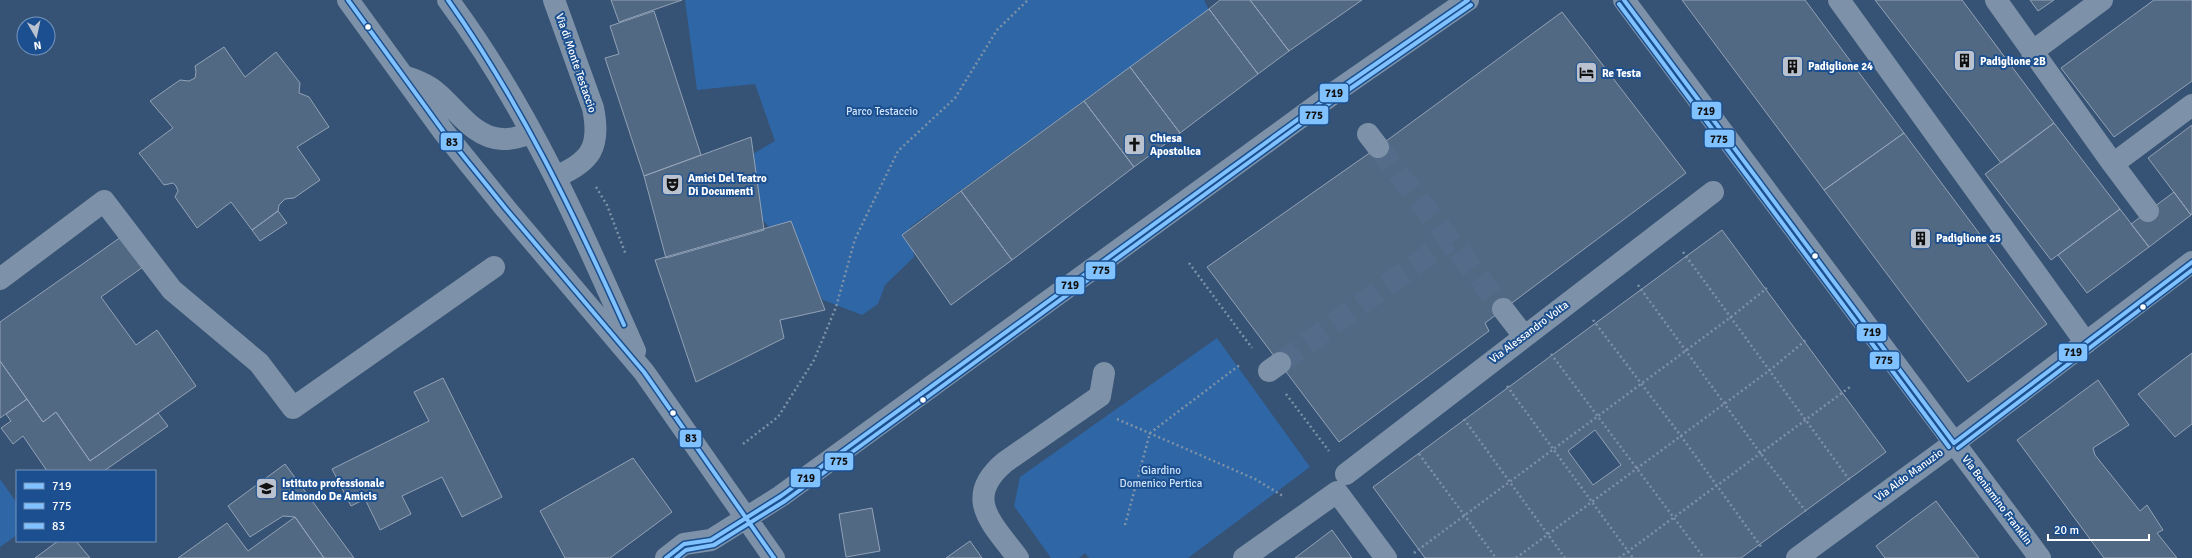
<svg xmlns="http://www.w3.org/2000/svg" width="2192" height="558" viewBox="0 0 2192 558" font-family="Signika,sans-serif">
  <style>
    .green { fill: #2f66a5 }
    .building { fill: #526984; stroke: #92a2b6; fill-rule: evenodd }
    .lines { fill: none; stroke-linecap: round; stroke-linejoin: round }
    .minor-tunnel { stroke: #546c89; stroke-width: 22; stroke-dasharray: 22 11; stroke-linecap: butt }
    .path { stroke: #7d92a8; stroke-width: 2.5; stroke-dasharray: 2 3; stroke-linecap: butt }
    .minor { stroke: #7d92a8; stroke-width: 22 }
    .bus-1-casing { stroke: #1b4f8f; stroke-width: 7 }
    .bus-2-casing { stroke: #1b4f8f; stroke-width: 7 }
    .bus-3-casing { stroke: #1b4f8f; stroke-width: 7 }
    .bus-1 { stroke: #80c2ff; stroke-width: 4 }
    .bus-2 { stroke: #80c2ff; stroke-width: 4 }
    .bus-3 { stroke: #80c2ff; stroke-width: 4 }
    .bus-dot { fill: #fff; stroke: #1b4f8f; stroke-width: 1.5 }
    .labels { text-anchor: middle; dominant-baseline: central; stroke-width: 4; stroke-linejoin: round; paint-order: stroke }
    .poi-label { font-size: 11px; font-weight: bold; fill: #fff; stroke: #1b4f8f; text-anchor: start }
    .street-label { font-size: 11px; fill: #fff; stroke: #1b4f8f }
    .park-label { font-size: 11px; fill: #cfe3fa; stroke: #1b4f8f }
    .line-badge { stroke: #1b4f8f; stroke-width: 1.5 }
    .pale-badge-label { font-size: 11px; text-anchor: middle; font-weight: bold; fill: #111 }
  </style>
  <rect width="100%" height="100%" fill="#365274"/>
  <path class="green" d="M685,0H1204L1212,16L1130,67L910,227L914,257L885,285L878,304L862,315L823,300L806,268L762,219L751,155L775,141L755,84L697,90Z
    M1217,338L1310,467L1188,558H1089L1085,553L1079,558H1051L1014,506L1020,477Z
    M0,479L17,503V535L0,547Z"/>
  <path class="building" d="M611,0H682L619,22Z
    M1220,0H1250L1289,51L1258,74L1209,9Z
    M1250,0H1362L1289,51Z
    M1682,0H1805L1904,133L1824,190Z
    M1875,0H1962L2054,123L2001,163Z
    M2030,0H2054L2038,11Z
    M2154,0H2192V81L2114,137L2061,68Z
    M1209,9L1258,74L1180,133L1130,67Z
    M654,11L701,155L644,176L605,58L619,54L610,26Z
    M1562,12L1686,173L1485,323L1489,331L1339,442L1207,267L1378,147Z
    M224,47L245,77L276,52L300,83L299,93L309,97L329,127L297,147L320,180L294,198L285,199L279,205L278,211L252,230L231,202L197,228L175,197L178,191L176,186L173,183L164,185L139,153L173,128L150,101L180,80L189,81L195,78L196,72L195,66Z
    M1130,67L1180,133L1134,167L1084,101Z
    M1084,101L1134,167L1012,260L961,191Z
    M2054,123L2120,209L2051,260L1985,174Z
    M2192,125V214L2191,215L2148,158Z
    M1904,133L2047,324L1968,382L1824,190Z
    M751,137L764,230L666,258L644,176Z
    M961,191L1012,260L951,305L902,235Z
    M2174,192L2191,215L2149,247L2131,224Z
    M2120,209L2149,247L2087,293L2058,255Z
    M278,211L287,223L260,241L252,230Z
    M791,221L825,310L780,320L784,338L696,382L655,260Z
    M1722,230L1886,452L1741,558H1425L1373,487ZM1595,430L1621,465L1593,485L1568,451Z
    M121,237L143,267L101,297L136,345L157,330L196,386L90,461L56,412L43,422L0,361V322Z
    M2192,353V424L2175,437L2138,394Z
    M0,361L27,399L0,418Z
    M443,378L502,497L462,517L442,477L402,496L411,514L380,530L365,499L351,506L332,469L429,421L414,392Z
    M2098,380L2129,425L2093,448L2095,455L2140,511L2147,505L2163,530L2157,533L2177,558H2104L2017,440Z
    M27,399L43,422L56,412L90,461L158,413L168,426L104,471H47L23,436L13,444L1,428L11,421L6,414Z
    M633,458L672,512L610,558H565L540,511Z
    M285,464L354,558H324L295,517L283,516L250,537L228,506Z
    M1936,501L1979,558H1885L1876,546Z
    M872,508L880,551L846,557L839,514Z
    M295,517L324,558H178L227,523L248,551Z
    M1332,530L1352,558H1295Z
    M58,541H76L90,558H35Z
    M970,541L982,558H946Z"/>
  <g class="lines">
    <path class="minor-tunnel" d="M1378,147L1503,309
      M1280,363L1449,240"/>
    <path class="path" d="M596,187L607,205L626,255
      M1683,252L1851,482
      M1189,263L1252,348
      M1638,285L1761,454L1808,514
      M1593,320L1681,436L1762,548
      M1551,354L1704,558
      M1507,386L1633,558
      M1286,394L1329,451
      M1117,419L1255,479L1283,496
      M1464,419L1565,558
      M743,444L778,417L814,360L836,307L855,239L898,151L955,98L997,30L1028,0
      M1419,454L1496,558
      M1125,525L1150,433L1241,364
      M1414,553L1731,317L1767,288
      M1516,558L1770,370L1806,340
      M1619,558L1850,387"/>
    <path class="minor" d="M348,0L443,131L506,209L644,372L774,558
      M448,0C528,107 582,230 635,351
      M554,0L593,108C601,147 591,162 555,177
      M1624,0L2040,558
      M1839,0L2086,343
      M1996,0L2113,164
      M2032,52L2102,0
      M403,76C415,80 427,84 436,92C456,108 473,138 502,139C512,140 522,136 531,133
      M1368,134L1378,147
      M2148,211L2113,164L2192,105
      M0,279L104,201L172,290L259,363L293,408L494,267
      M1503,309L1524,336
      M1269,371L1280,363
      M1346,474L1713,192
      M666,558L684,544L711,540L781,496L1338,90L1468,0
      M1018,558C992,523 962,498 1005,462L1100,396L1104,373
      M1244,558L1337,492L1386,558
      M1797,558L1954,443L2192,262"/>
    <defs>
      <path id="bus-1" d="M1624,0L1954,443
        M1954,443L2192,262
        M666,558L684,544L711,540L781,496L1338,90L1468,0"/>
      <path id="bus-2" d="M1619,4L1949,447
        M1958,448L2192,270
        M676,558L686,550L714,545L785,501L1341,95L1471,5"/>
      <path id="bus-3" d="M348,0L443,131L506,209L644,372L774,558
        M448,0C520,102 573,212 624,325"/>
    </defs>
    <use href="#bus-1" class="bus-1-casing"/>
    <use href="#bus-2" class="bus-2-casing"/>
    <use href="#bus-3" class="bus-3-casing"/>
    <use href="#bus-1" class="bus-1"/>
    <use href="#bus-2" class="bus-2"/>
    <use href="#bus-3" class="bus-3"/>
  </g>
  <defs>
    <symbol id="building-square" viewBox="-11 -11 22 22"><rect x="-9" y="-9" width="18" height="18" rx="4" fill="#b9c2ce" stroke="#1b4f8f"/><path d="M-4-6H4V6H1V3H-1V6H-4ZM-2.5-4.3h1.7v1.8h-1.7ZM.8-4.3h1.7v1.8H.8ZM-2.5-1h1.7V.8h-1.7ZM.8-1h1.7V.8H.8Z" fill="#111"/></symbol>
    <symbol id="hotel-square" viewBox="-11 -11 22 22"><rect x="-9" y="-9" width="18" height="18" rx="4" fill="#b9c2ce" stroke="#1b4f8f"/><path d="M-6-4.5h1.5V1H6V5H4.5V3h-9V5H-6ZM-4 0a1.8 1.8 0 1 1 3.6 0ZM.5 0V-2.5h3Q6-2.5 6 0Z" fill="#111"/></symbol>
    <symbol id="church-square" viewBox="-11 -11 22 22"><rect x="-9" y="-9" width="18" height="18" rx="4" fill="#b9c2ce" stroke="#1b4f8f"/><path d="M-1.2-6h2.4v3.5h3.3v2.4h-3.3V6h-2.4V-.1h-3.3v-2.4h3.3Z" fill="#111"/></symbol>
    <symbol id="theatre-square" viewBox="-11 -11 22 22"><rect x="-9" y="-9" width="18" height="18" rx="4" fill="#b9c2ce" stroke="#1b4f8f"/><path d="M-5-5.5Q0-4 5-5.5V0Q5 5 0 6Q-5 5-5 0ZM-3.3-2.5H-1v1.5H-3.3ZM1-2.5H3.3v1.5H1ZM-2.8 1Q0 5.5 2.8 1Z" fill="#111"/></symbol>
    <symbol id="school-square" viewBox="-11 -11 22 22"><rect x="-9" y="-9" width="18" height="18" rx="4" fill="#b9c2ce" stroke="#1b4f8f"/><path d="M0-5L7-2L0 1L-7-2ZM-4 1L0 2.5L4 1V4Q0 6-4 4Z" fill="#111"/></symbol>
  </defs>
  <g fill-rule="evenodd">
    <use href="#building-square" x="1952" y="48" width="25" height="25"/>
    <use href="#building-square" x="1780" y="54" width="25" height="25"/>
    <use href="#hotel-square" x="1574" y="60" width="25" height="25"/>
    <use href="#church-square" x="1122" y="132" width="25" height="25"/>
    <use href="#theatre-square" x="660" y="172" width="25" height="25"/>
    <use href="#building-square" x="1908" y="226" width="25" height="25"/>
    <use href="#school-square" x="254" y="476" width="25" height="25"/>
  </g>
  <g class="bus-dot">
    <circle cx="368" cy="27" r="3.5"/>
    <circle cx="1815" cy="256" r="3.5"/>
    <circle cx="2143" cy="307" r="3.5"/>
    <circle cx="923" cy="400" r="3.5"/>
    <circle cx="673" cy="413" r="3.5"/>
  </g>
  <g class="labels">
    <g class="poi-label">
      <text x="1980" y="61">Padiglione 2B</text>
      <text x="1808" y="66">Padiglione 24</text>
      <text x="1602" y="73">Re Testa</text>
      <text x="1150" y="138">Chiesa<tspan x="1150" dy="13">Apostolica</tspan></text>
      <text x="688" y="178">Amici Del Teatro<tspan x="688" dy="13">Di Documenti</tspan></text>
      <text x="1936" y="238">Padiglione 25</text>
      <text x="282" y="483">Istituto professionale<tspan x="282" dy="13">Edmondo De Amicis</tspan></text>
    </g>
    <g class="street-label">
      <text transform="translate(576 63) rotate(71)">Via di Monte Testaccio</text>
      <text transform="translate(1529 332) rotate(-37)">Via Alessandro Volta</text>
      <text transform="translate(1909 475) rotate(-36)">Via Aldo Manuzio</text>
      <text transform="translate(1997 500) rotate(53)">Via Beniamino Franklin</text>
    </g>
    <g class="park-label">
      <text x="882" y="111">Parco Testaccio</text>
      <text x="1161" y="470">Giardino<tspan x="1161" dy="13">Domenico Pertica</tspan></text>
    </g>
  </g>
  <g class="line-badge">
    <rect x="1319" y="83" width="30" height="20" rx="4" fill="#80c2ff"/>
    <rect x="1691" y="101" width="31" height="19" rx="4" fill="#80c2ff"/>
    <rect x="1299" y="105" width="30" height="20" rx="4" fill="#80c2ff"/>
    <rect x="1704" y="129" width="31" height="19" rx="4" fill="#80c2ff"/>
    <rect x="440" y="132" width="23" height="19" rx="4" fill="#80c2ff"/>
    <rect x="1085" y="261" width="31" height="19" rx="4" fill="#80c2ff"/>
    <rect x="1055" y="276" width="30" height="19" rx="4" fill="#80c2ff"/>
    <rect x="1856" y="323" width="31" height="19" rx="4" fill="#80c2ff"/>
    <rect x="2058" y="343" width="30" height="19" rx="4" fill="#80c2ff"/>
    <rect x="1869" y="351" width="31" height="19" rx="4" fill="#80c2ff"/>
    <rect x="679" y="429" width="23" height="19" rx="4" fill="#80c2ff"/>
    <rect x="824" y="452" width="30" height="19" rx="4" fill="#80c2ff"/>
    <rect x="790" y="468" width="31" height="20" rx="4" fill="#80c2ff"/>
  </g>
  <g class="pale-badge-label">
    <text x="1334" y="97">719</text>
    <text x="1706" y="115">719</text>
    <text x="1314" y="119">775</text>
    <text x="1719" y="143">775</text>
    <text x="452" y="146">83</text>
    <text x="1101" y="274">775</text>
    <text x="1070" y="289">719</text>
    <text x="1872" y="336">719</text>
    <text x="2073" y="356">719</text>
    <text x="1884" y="364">775</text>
    <text x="691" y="442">83</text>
    <text x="839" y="465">775</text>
    <text x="806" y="482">719</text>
  </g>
  <rect x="16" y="470" width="140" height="72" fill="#1b4f8f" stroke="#7695bc"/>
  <rect x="24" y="483" width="20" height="6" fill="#80c2ff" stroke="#7695bc"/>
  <text x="52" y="490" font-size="12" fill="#ffffff">719</text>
  <rect x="24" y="503" width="20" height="6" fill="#80c2ff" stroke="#7695bc"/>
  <text x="52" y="510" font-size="12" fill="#ffffff">775</text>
  <rect x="24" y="523" width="20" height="6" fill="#80c2ff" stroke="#7695bc"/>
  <text x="52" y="530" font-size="12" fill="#ffffff">83</text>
  <g transform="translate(36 36) rotate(171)"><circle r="19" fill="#1b4f8f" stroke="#7695bc"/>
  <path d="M0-3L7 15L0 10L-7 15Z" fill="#b9c2ce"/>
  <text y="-6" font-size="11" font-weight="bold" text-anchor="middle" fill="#ffffff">N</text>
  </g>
  <path d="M2048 534v6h101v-6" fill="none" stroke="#ffffff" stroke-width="2"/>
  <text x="2054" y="534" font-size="12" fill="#ffffff" stroke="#1b4f8f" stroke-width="3" paint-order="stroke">20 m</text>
</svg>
